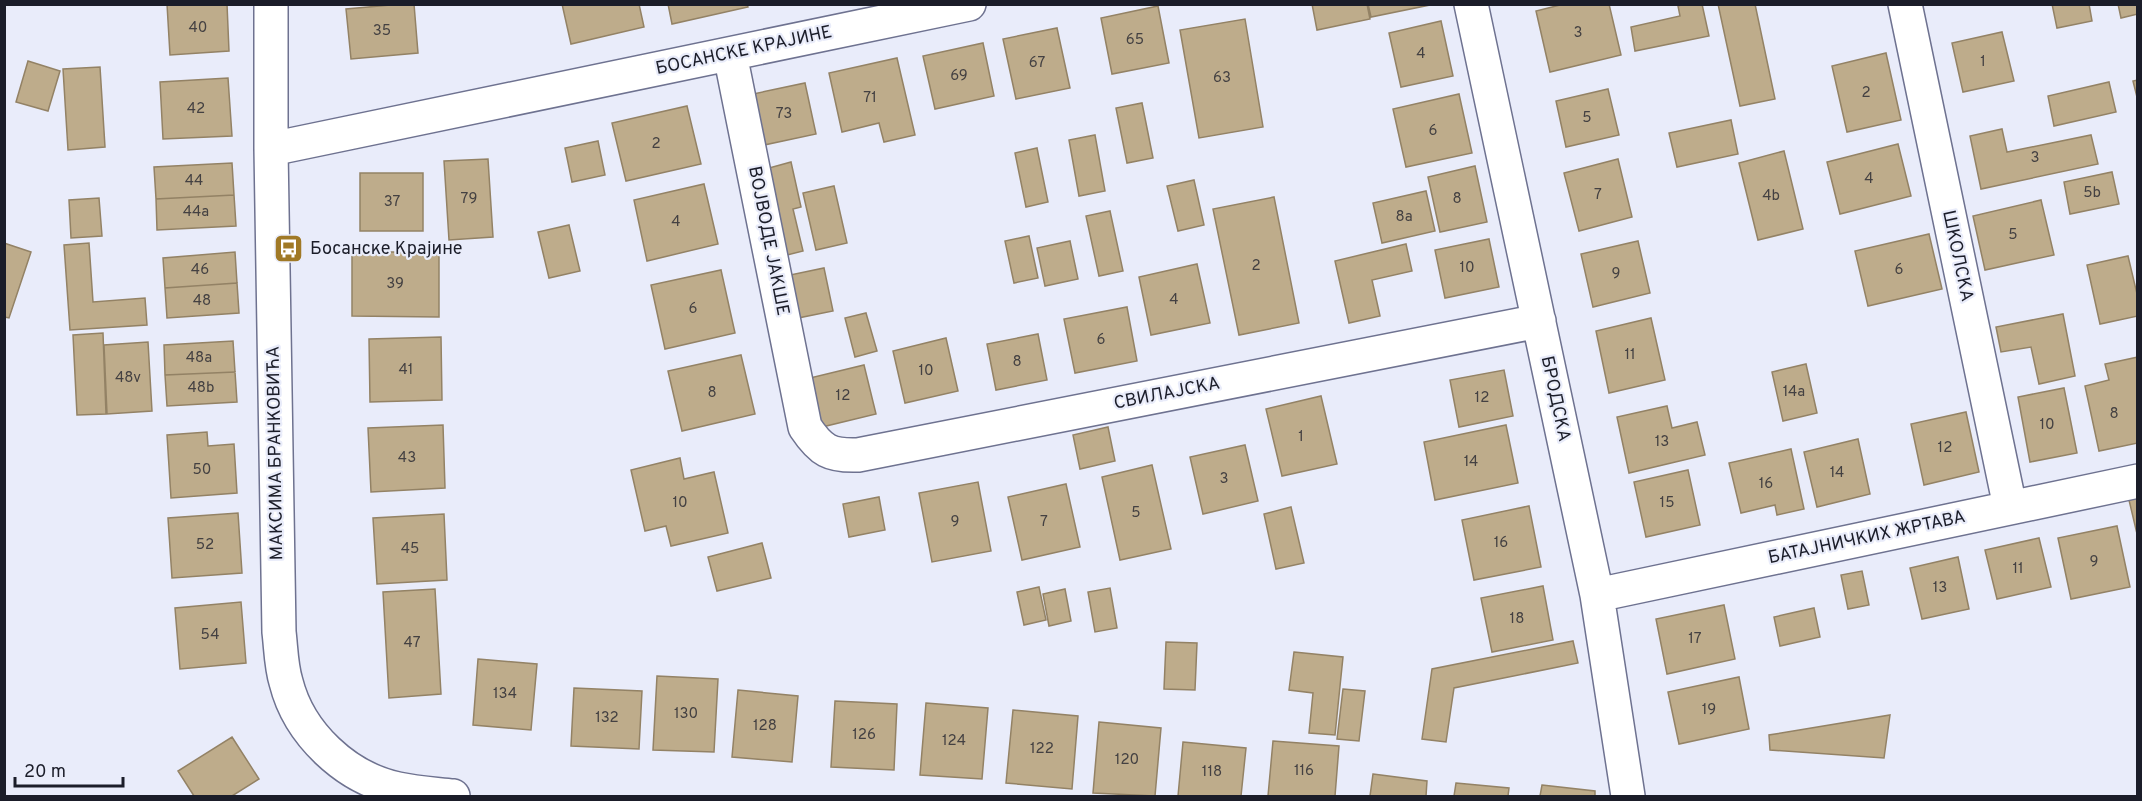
<svg xmlns="http://www.w3.org/2000/svg" width="2142" height="801" viewBox="0 0 2142 801" font-family="Overpass,sans-serif">
  <style>
    .building { fill: #beac8b; stroke: #938265; stroke-width: 1.5 }
    .lines { fill: none; stroke-linecap: round; stroke-linejoin: round }
    .minor-casing { stroke: #6e7290; stroke-width: 36 }
    .minor { stroke: #fff; stroke-width: 33 }
    .labels { text-anchor: middle; dominant-baseline: central; stroke-width: 4.5; stroke-linejoin: round; paint-order: stroke }
    .number-label { font-size: 15px; fill: #444142 }
    .street-label { font-size: 18px; fill: #1b1d29; stroke: #e9ecfa }
    .poi-label { font-size: 18px; fill: #1b1d29; stroke: #e9ecfa; text-anchor: start }
  </style>
  <rect width="100%" height="100%" fill="#e9ecfa"/>
  <path class="building" d="M167,4H227L229,51L170,55Z
    M402,4H414L418,53L351,59L346,9Z
    M562,4H639L644,27L571,44Z
    M668,4H747L748,7L672,24Z
    M1312,4H1367L1370,19L1317,30Z
    M1368,4H1435L1371,17Z
    M1564,4H1609L1621,55L1550,72L1536,11Z
    M1684,4H1702L1709,36L1635,51L1631,27L1680,16L1678,6Z
    M1718,4H1755L1775,99L1740,106Z
    M2052,4H2089L2092,21L2057,28Z
    M2118,4H2138V14L2121,18Z
    M1158,6L1169,63L1112,74L1101,18Z
    M1245,19L1263,127L1199,138L1180,30Z
    M1441,21L1453,76L1401,87L1389,33Z
    M1057,28L1070,88L1016,99L1003,39Z
    M2002,32L2014,81L1963,92L1952,43Z
    M983,43L994,96L935,109L923,56Z
    M1886,53L1901,120L1847,132L1832,66Z
    M897,58L915,135L884,142L879,123L842,132L829,73Z
    M28,61L60,71L48,111L16,102Z
    M100,67L105,147L68,150L63,69Z
    M228,78L232,136L163,139L160,82Z
    M2138,80V101L2133,81Z
    M2109,82L2116,112L2054,126L2048,96Z
    M805,83L816,134L764,145L753,94Z
    M1608,89L1619,135L1566,147L1556,101Z
    M1459,94L1472,153L1406,167L1393,109Z
    M1142,103L1153,158L1127,163L1116,108Z
    M687,106L701,164L626,181L612,123Z
    M1731,120L1738,154L1677,167L1669,133Z
    M2002,129L2007,152L2091,135L2098,164L1981,189L1970,136Z
    M1095,135L1105,191L1079,196L1069,140Z
    M598,141L605,175L572,182L565,148Z
    M1898,144L1911,196L1840,214L1827,162Z
    M1037,148L1048,202L1026,207L1015,153Z
    M1784,151L1803,229L1758,240L1739,163Z
    M488,159L493,237L449,240L444,161Z
    M1618,159L1632,217L1579,231L1564,173Z
    M791,162L801,207L793,209L803,251L779,257L767,207L777,204L769,168Z
    M232,163L234,195L156,199L154,167Z
    M1475,166L1487,222L1440,232L1428,177Z
    M2112,172L2119,204L2070,214L2064,182Z
    M360,173H423V231H360Z
    M1194,180L1204,225L1178,231L1167,186Z
    M704,184L718,244L647,261L634,200Z
    M834,186L847,243L816,250L803,193Z
    M1426,191L1435,231L1382,243L1373,203Z
    M234,195L236,226L157,230L156,199Z
    M1274,197L1299,323L1239,335L1213,209Z
    M99,198L102,236L71,238L69,200Z
    M2041,200L2054,255L1985,270L1973,216Z
    M1110,211L1123,271L1099,276L1086,216Z
    M569,225L580,271L549,278L538,232Z
    M1929,234L1942,289L1868,306L1855,251Z
    M1029,236L1038,278L1014,283L1005,241Z
    M1489,239L1499,287L1445,298L1435,250Z
    M1070,241L1078,279L1045,286L1037,248Z
    M1638,241L1650,293L1593,307L1581,254Z
    M4,243L31,252L9,318L4,317Z
    M89,243L93,302L145,298L147,325L70,330L64,245Z
    M1406,244L1412,271L1372,280L1380,316L1349,323L1335,261Z
    M235,252L237,283L165,288L163,258Z
    M352,252H439V317L352,316Z
    M2128,256L2138,298V316L2100,324L2087,265Z
    M1197,264L1210,323L1151,335L1139,277Z
    M824,268L833,311L798,318L790,275Z
    M721,270L735,333L665,349L651,285Z
    M237,283L239,313L167,318L165,288Z
    M1127,307L1137,361L1075,373L1064,319Z
    M866,313L877,351L855,357L845,318Z
    M2063,314L2075,376L2039,384L2031,347L2001,352L1996,327Z
    M1651,318L1665,380L1609,393L1596,331Z
    M103,333L106,414L77,415L73,335Z
    M1038,334L1047,380L996,390L987,344Z
    M441,337L442,400L370,402L369,339Z
    M946,338L958,391L905,403L893,351Z
    M233,341L235,372L165,375L164,345Z
    M148,342L152,411L107,414L104,345Z
    M741,355L755,414L682,431L668,371Z
    M2138,357V443L2099,451L2085,386L2109,380L2105,364Z
    M1806,364L1817,413L1783,421L1772,372Z
    M864,365L876,414L822,427L810,378Z
    M1504,370L1513,416L1459,427L1450,380Z
    M235,372L237,402L167,406L165,375Z
    M2064,388L2077,453L2030,462L2018,397Z
    M1321,396L1337,464L1282,476L1266,409Z
    M1667,406L1672,428L1697,422L1705,455L1629,473L1617,417Z
    M1966,412L1979,472L1924,485L1911,424Z
    M443,425L445,488L371,492L368,428Z
    M1506,425L1518,483L1435,500L1424,442Z
    M1108,427L1115,461L1080,469L1073,435Z
    M207,432L208,446L234,444L237,493L171,498L167,435Z
    M1858,439L1870,494L1817,507L1804,452Z
    M1245,445L1258,501L1203,514L1190,457Z
    M1791,449L1804,509L1777,515L1775,505L1741,513L1729,463Z
    M680,458L684,479L714,472L728,533L671,546L666,526L645,531L631,470Z
    M1152,465L1171,549L1120,560L1102,477Z
    M1688,470L1700,525L1646,537L1634,482Z
    M978,482L991,551L932,562L919,493Z
    M1066,484L1080,547L1022,560L1008,497Z
    M879,497L885,530L849,537L843,504Z
    M2138,498V538L2129,500Z
    M1529,506L1541,567L1474,580L1462,520Z
    M1291,507L1304,563L1276,569L1264,514Z
    M238,513L242,573L172,578L168,518Z
    M444,514L447,580L377,584L373,518Z
    M2117,526L2130,587L2071,599L2058,538Z
    M2039,538L2051,587L1997,599L1985,550Z
    M762,543L771,578L717,591L708,557Z
    M1958,557L1969,609L1922,619L1910,568Z
    M1862,571L1869,605L1848,609L1841,575Z
    M1543,586L1553,640L1492,652L1481,598Z
    M1039,587L1046,620L1024,625L1017,592Z
    M1110,588L1117,628L1095,632L1088,592Z
    M435,589L441,694L389,698L383,592Z
    M1065,589L1071,621L1049,626L1043,594Z
    M241,602L246,663L180,669L175,608Z
    M1724,605L1735,659L1667,674L1656,619Z
    M1814,608L1820,637L1780,646L1774,617Z
    M1573,641L1578,663L1454,688L1446,742L1422,739L1432,669Z
    M1166,642L1197,643L1195,690L1164,689Z
    M1294,652L1343,657L1335,735L1309,733L1313,693L1289,690Z
    M478,659L537,664L531,730L473,725Z
    M657,676L718,679L714,752L653,750Z
    M1739,677L1749,729L1679,744L1668,692Z
    M574,688L642,691L639,749L571,746Z
    M1343,689L1365,691L1359,741L1337,739Z
    M738,690L798,696L792,762L732,757Z
    M835,701L897,704L894,770L831,767Z
    M926,703L988,708L982,779L920,775Z
    M1013,710L1078,716L1072,789L1006,783Z
    M1890,715L1884,758L1770,750L1769,735Z
    M1099,722L1161,728L1155,796L1093,793Z
    M232,737L259,779L232,796H194L178,771Z
    M1273,741L1339,746L1335,796H1268Z
    M1183,742L1246,748L1241,796H1178Z
    M1373,774L1427,781L1426,796H1370Z
    M1456,783L1509,788L1508,796H1454Z
    M1542,785L1595,791V796H1540Z"/>
  <g class="lines">
    <defs>
      <path id="minor" d="M271,4V149L279,632C281,648 281,666 286,682C299,734 346,778 398,789C416,793 435,794 453,796
        M1471,4L1597,595L1628,796
        M1905,4L2010,507
        M730,54L805,427C821,451 830,456 858,455L1539,321
        M271,149L969,4
        M1597,595L2138,481"/>
    </defs>
    <use href="#minor" class="minor-casing"/>
    <use href="#minor" class="minor"/>
  </g>
  <defs>
    <symbol id="bus-square" viewBox="-11 -11 22 22"><rect x="-9" y="-9" width="18" height="18" rx="4" fill="#a07926" stroke="#e9ecfa"/><path d="M-5-6H5V4H4V6H2V4H-2V6H-4V4H-5ZM-3.5-4V0h7V-4ZM-3.5 1.2v1.5H-2V1.2ZM2 1.2v1.5H3.5V1.2Z" fill="#fff"/></symbol>
  </defs>
  <g fill-rule="evenodd">
    <use href="#bus-square" x="272" y="232" width="33" height="33"/>
  </g>
  <g class="labels">
    <g class="number-label">
      <text x="198" y="28">40</text>
      <text x="382" y="31">35</text>
      <text x="1578" y="33">3</text>
      <text x="1135" y="40">65</text>
      <text x="1421" y="54">4</text>
      <text x="1983" y="62">1</text>
      <text x="1037" y="63">67</text>
      <text x="959" y="76">69</text>
      <text x="1222" y="78">63</text>
      <text x="1866" y="93">2</text>
      <text x="870" y="98">71</text>
      <text x="196" y="109">42</text>
      <text x="784" y="114">73</text>
      <text x="1587" y="118">5</text>
      <text x="1433" y="131">6</text>
      <text x="656" y="144">2</text>
      <text x="2035" y="158">3</text>
      <text x="1869" y="179">4</text>
      <text x="194" y="181">44</text>
      <text x="2092" y="193">5b</text>
      <text x="1598" y="195">7</text>
      <text x="1771" y="196">4b</text>
      <text x="469" y="199">79</text>
      <text x="1457" y="199">8</text>
      <text x="392" y="202">37</text>
      <text x="196" y="212">44a</text>
      <text x="1404" y="217">8a</text>
      <text x="676" y="222">4</text>
      <text x="2013" y="235">5</text>
      <text x="1256" y="266">2</text>
      <text x="1467" y="268">10</text>
      <text x="200" y="270">46</text>
      <text x="1899" y="270">6</text>
      <text x="1616" y="274">9</text>
      <text x="395" y="284">39</text>
      <text x="1174" y="300">4</text>
      <text x="202" y="301">48</text>
      <text x="693" y="309">6</text>
      <text x="1101" y="340">6</text>
      <text x="1630" y="355">11</text>
      <text x="199" y="358">48a</text>
      <text x="1017" y="362">8</text>
      <text x="406" y="370">41</text>
      <text x="926" y="371">10</text>
      <text x="128" y="378">48v</text>
      <text x="201" y="388">48b</text>
      <text x="1794" y="392">14a</text>
      <text x="712" y="393">8</text>
      <text x="843" y="396">12</text>
      <text x="1482" y="398">12</text>
      <text x="2114" y="414">8</text>
      <text x="2047" y="425">10</text>
      <text x="1301" y="437">1</text>
      <text x="1662" y="442">13</text>
      <text x="1945" y="448">12</text>
      <text x="407" y="458">43</text>
      <text x="1471" y="462">14</text>
      <text x="202" y="470">50</text>
      <text x="1837" y="473">14</text>
      <text x="1224" y="479">3</text>
      <text x="1766" y="484">16</text>
      <text x="680" y="503">10</text>
      <text x="1667" y="503">15</text>
      <text x="1136" y="513">5</text>
      <text x="955" y="522">9</text>
      <text x="1044" y="522">7</text>
      <text x="1501" y="543">16</text>
      <text x="205" y="545">52</text>
      <text x="410" y="549">45</text>
      <text x="2094" y="562">9</text>
      <text x="2018" y="569">11</text>
      <text x="1940" y="588">13</text>
      <text x="1517" y="619">18</text>
      <text x="210" y="635">54</text>
      <text x="1695" y="639">17</text>
      <text x="412" y="643">47</text>
      <text x="505" y="694">134</text>
      <text x="1709" y="710">19</text>
      <text x="686" y="714">130</text>
      <text x="607" y="718">132</text>
      <text x="765" y="726">128</text>
      <text x="864" y="735">126</text>
      <text x="954" y="741">124</text>
      <text x="1042" y="749">122</text>
      <text x="1127" y="760">120</text>
      <text x="1304" y="771">116</text>
      <text x="1212" y="772">118</text>
    </g>
    <g class="street-label">
      <text transform="translate(744 51) rotate(-12)">БОСАНСКЕ КРАЈИНЕ</text>
      <text transform="translate(768 241) rotate(79)">ВОЈВОДЕ ЈАКШЕ</text>
      <text transform="translate(1957 256) rotate(78)">ШКОЛСКА</text>
      <text transform="translate(1167 394) rotate(-11)">СВИЛАЈСКА</text>
      <text transform="translate(1555 399) rotate(78)">БРОДСКА</text>
      <text transform="translate(276 453) rotate(-91)">МАКСИМА БРАНКОВИЋА</text>
      <text transform="translate(1867 538) rotate(-12)">БАТАЈНИЧКИХ ЖРТАВА</text>
    </g>
    <g class="poi-label">
      <text x="310" y="249">Босанске Крајине</text>
    </g>
  </g>
  <rect width="2142" height="801" fill="none" stroke="#1b1d29" stroke-width="12"/>
  <path d="M15 777v9h108v-9" fill="none" stroke="#1b1d29" stroke-width="3"/>
  <text x="24" y="777" font-size="18" fill="#1b1d29" stroke="#e9ecfa" stroke-width="4.5" paint-order="stroke">20 m</text>
</svg>
